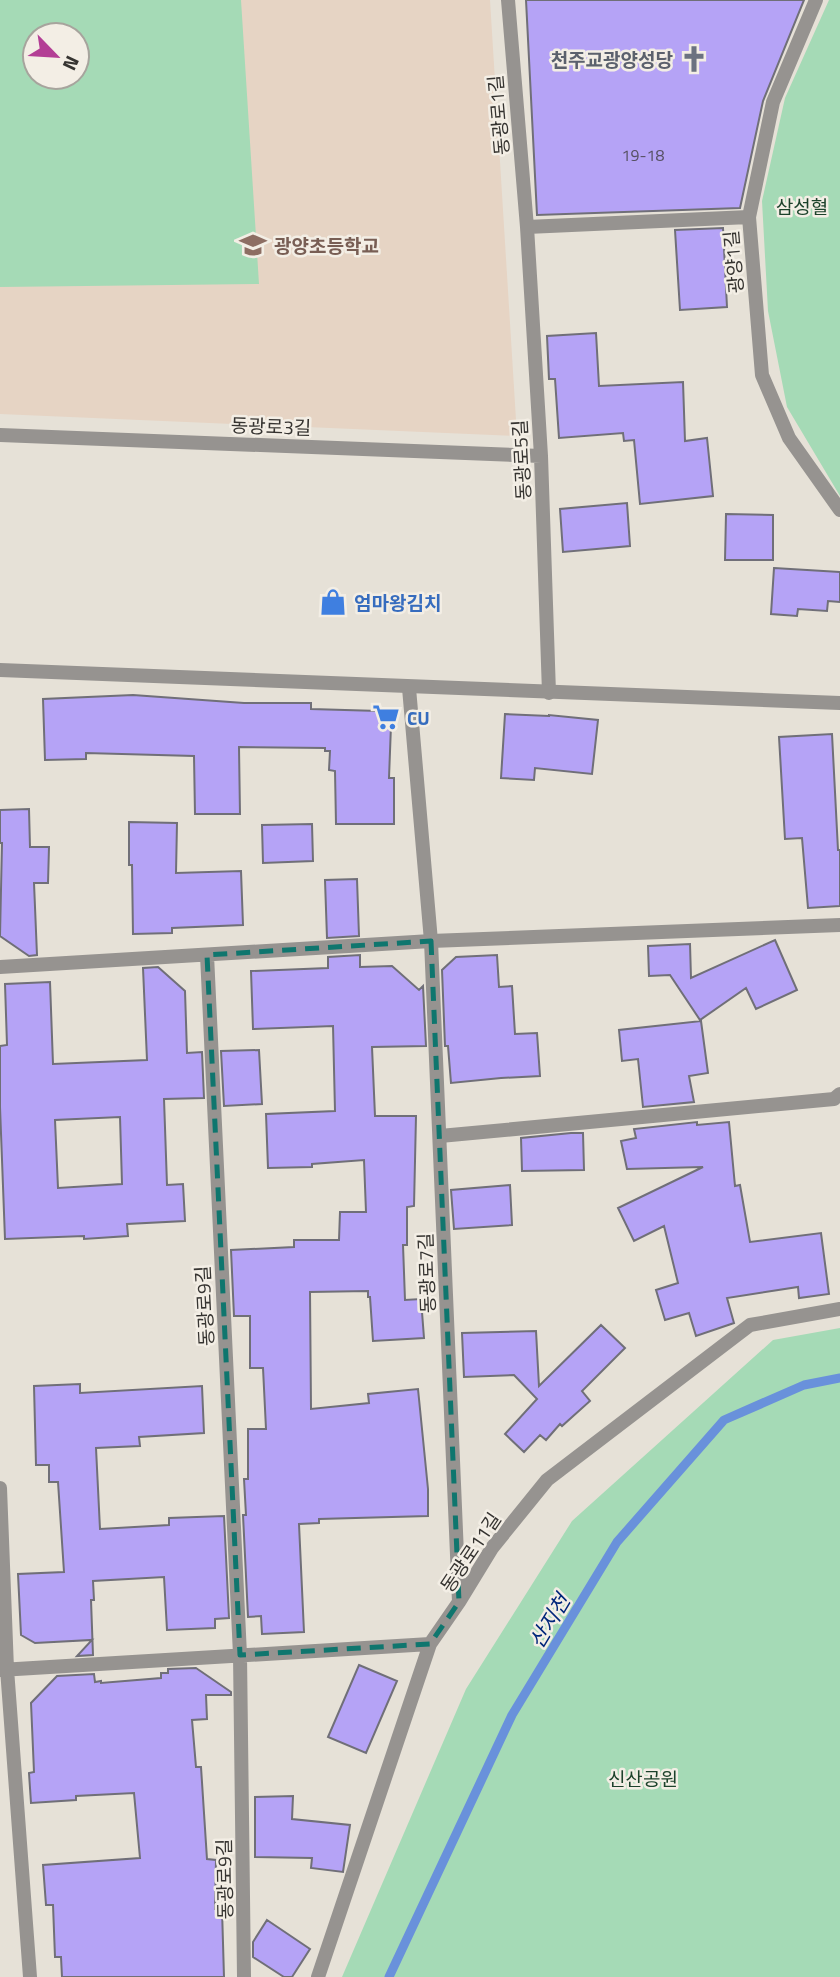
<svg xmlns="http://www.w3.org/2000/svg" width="840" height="1977" viewBox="0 0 840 1977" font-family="'Titillium Web','Noto Sans KR',sans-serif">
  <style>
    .education { fill: #e6d4c4; fill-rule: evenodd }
    .green { fill: #a5dab6; fill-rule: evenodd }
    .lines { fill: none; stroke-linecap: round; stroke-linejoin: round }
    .stream { stroke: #6991db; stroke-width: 9 }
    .building { fill: #b5a3f6; stroke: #706f78; stroke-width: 2; fill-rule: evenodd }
    .service { stroke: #969390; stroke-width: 14 }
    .minor { stroke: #969390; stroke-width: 14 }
    .tertiary { stroke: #969390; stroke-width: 14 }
    .marked { fill: none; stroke: #0f766e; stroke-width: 5; stroke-dasharray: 14 9; stroke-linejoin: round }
    .labels { text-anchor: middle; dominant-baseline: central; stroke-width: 5; stroke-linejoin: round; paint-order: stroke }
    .number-label { font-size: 16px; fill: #565062 }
    .worship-label { font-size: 19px; font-weight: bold; fill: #5b616d; stroke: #f3eee5; text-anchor: end }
    .street-label { font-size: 19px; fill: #363431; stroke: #f3eee5 }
    .park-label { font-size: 19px; fill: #1c422b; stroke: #f3eee5 }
    .education-label { font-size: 19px; font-weight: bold; fill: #785e54; stroke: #f3eee5; text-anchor: start }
    .shop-label { font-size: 19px; font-weight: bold; fill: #366cbe; stroke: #f3eee5; text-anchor: start }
    .water-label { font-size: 21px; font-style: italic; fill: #00267a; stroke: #f3eee5 }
  </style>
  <rect width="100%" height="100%" fill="#e6e1d7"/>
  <path class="education" d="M0,0H490L517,436L0,414ZM35,35H77V77H35Z"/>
  <path class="green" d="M0,0H241L259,284L0,287ZM77,35V77H35V35Z
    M829,0H840V496L787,407L768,311L762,201L785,98Z
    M840,1328V1977H342L466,1689L572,1521L773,1340Z"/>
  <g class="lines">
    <path class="stream" d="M389,1977L512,1715L617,1542L724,1420L804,1385L840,1378"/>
  </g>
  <path class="building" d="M526,0H804L763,101L740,208L537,215Z
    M723,228L727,307L680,310L675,230Z
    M596,333L599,386L683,382L685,441L707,438L713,496L640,504L634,440L624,441L623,433L559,438L555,379H549L547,336Z
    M627,503L630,546L563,552L560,509Z
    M726,514L773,515V560H725Z
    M774,568L840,572V602L828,601L827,611L798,609L797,616L771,614Z
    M133,695L244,703H311V709L379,711L391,725L389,778H394V824H336L335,771L329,770L330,751H325V748L239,747L240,814H195L194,756L86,753V759L45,760L43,699Z
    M505,714L549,716V715L598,720L592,774L535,768L534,780L501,778Z
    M832,734L838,850H840V906L808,908L802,838L785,839L779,737Z
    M29,809L30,847H49L48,883H34L37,955L29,956L0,936L2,843H0V810Z
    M129,822L177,823L176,873L241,871L243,925L172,928V933L133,934L132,865H129Z
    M312,824L313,861L263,863L262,825Z
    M357,879L359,936L327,938L325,880Z
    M775,940L797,990L756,1009L746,988L700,1020L670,975L649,976L648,946L690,944L691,978Z
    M360,955V967L392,966L419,990L423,986L426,1046L372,1047L375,1116H416L414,1206L407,1207V1245H403L405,1300L421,1299L424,1338L373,1341L370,1297H368V1291L310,1292L311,1409L369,1403L368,1394L418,1389L428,1489V1516L319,1519V1523L299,1524L304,1632L262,1634L261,1616L248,1617L243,1515H246L244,1479H248V1429H266L263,1368H250V1316H234L231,1250L294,1247V1240H339L340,1212H366L364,1160L312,1164V1167L268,1168L266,1114L335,1111L333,1026L253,1029L251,971L328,968V957Z
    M497,955L499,987L512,986L515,1034L537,1033L540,1076L501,1078L451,1083L448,1046H445L442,970L456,957Z
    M158,967L185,991L187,1053L202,1052L204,1098L164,1099L167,1185L183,1184L185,1221L127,1224L128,1236L84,1239V1236L5,1239L0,1107V1046L7,1045L5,984L50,982L53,1064L147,1060L143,968ZM120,1117L122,1184L58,1188L55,1120Z
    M701,1021L708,1073L689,1076L694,1102L643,1107L638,1059L622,1061L619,1030Z
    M259,1050L262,1104L224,1106L221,1051Z
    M697,1122V1125L729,1122L735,1186L740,1185L750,1242L821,1233L829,1294L799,1298L798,1287L727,1298L734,1323L696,1336L689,1313L665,1320L656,1290L678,1283L664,1226L634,1241L618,1208L703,1167L627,1169L621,1141L636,1138L634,1129Z
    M571,1133H583L584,1170L522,1171L521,1138Z
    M510,1185L512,1225L454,1229L451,1190Z
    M601,1325L625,1348L582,1391L590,1401L562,1426L560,1424L546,1440L540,1435L524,1452L505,1434L537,1399L514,1375L464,1377L462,1333L536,1331L539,1386Z
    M80,1384V1393L202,1386L204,1433L139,1437L140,1446L96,1448L100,1529L169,1525V1518L224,1516L229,1618L215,1619V1628L167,1630L164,1577L93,1581L94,1600H91L93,1655L77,1656L92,1640L35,1643L21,1635L18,1574L64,1572L58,1482H49V1465H36L34,1386Z
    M359,1665L397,1681L366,1753L328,1737Z
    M196,1668L231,1692V1695H206L207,1719L192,1720L196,1767H201L207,1859L216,1860L215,1909H222L224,1977H62L61,1957H55L53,1905H46L43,1865L140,1858L134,1793L76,1796V1800L31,1803L29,1773L34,1772L31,1703L57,1676L94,1674L95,1682L101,1681V1683L161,1678V1673H168V1669Z
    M293,1796L292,1819L350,1825L343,1872L311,1868L312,1858L255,1857V1797Z
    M267,1920L310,1949L292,1977H284L253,1957V1942Z"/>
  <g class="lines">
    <path class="service" d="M440,1136L834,1099L840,1094"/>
    <path class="minor" d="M508,0L527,227L541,456L549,693
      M816,0L773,102L749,217L762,375L789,438L840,510
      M527,227L749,217
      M0,435L541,456
      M409,688L431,941L459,1602
      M207,955L240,1655L244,1977
      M0,967L431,941L840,925
      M0,1488L7,1669L30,1977
      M0,1670L430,1644
      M318,1977L430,1644L459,1602L492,1548L547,1480L750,1325L840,1309"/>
    <path class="tertiary" d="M0,670L840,703"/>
  </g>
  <path class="marked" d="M431,941L459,1602L430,1644L240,1655L207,955Z"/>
  <defs>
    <symbol id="church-bare" viewBox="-9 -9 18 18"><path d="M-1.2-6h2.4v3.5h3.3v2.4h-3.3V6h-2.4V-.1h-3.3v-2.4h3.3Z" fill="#6b7280" stroke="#f3eee5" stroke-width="2.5" paint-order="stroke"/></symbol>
    <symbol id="school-bare" viewBox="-9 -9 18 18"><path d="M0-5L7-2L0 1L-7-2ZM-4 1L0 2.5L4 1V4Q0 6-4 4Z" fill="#8d6e63" stroke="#f3eee5" stroke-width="2.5" paint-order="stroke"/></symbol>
    <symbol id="shop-bare" viewBox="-9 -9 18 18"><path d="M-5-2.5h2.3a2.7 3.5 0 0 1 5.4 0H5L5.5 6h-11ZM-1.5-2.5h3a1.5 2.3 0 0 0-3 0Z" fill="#3f7fe0" stroke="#f3eee5" stroke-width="2.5" paint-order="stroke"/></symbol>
    <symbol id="supermarket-bare" viewBox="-9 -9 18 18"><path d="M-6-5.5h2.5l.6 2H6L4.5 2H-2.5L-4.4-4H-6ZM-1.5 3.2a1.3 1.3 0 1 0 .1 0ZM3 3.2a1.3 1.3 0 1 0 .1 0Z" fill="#3f7fe0" stroke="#f3eee5" stroke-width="2.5" paint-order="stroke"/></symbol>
  </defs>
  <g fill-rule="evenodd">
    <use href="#church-bare" x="675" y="40" width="38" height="38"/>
    <use href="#school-bare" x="234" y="226" width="38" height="38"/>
    <use href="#shop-bare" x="314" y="583" width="38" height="38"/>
    <use href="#supermarket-bare" x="367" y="698" width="38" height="38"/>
  </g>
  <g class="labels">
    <g class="number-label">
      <text x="643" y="155">19-18</text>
    </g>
    <g class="worship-label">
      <text x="673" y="59">천주교광양성당</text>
    </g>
    <g class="street-label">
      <text transform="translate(498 115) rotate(-95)">동광로1길</text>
      <text transform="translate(733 262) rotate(-95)">광양1길</text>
      <text transform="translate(271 426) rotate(2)">동광로3길</text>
      <text transform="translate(521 460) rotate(-93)">동광로5길</text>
      <text transform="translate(426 1273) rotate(-92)">동광로7길</text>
      <text transform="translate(204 1306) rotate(-93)">동광로9길</text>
      <text transform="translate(470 1552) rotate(-56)">동광로11길</text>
      <text transform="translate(224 1879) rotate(-91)">동광로9길</text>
    </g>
    <g class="park-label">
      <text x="802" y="206">삼성혈</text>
      <text x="643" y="1778">신산공원</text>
    </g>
    <g class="education-label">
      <text x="274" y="245">광양초등학교</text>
    </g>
    <g class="shop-label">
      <text x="354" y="602">엄마왕김치</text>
      <text x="407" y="717">CU</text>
    </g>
    <g class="water-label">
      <text transform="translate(549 1621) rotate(-59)">산지천</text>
    </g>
  </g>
  <g transform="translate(56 56) rotate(115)"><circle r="33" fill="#f3eee5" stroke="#a7a49d" stroke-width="2"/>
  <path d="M0-5L12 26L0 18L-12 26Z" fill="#b33e95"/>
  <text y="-10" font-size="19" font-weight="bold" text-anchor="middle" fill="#363431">N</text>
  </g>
</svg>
